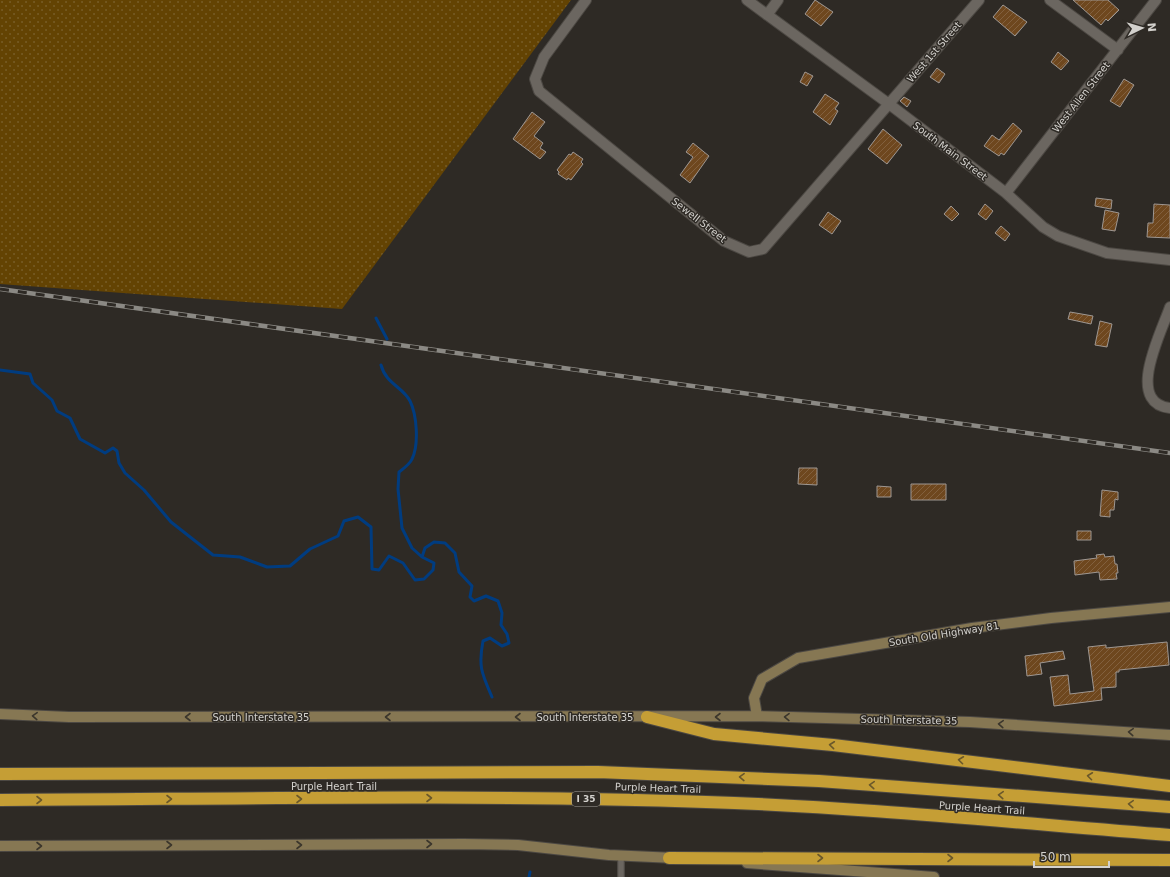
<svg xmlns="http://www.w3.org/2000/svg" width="1170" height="877" viewBox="0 0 1170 877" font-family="'DejaVu Sans',sans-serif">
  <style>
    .grass { fill: url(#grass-dots) }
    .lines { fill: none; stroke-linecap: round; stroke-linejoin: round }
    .stream { stroke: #003c80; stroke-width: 3 }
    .building { fill: url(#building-hatch); stroke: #9e9792 }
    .lane-casing { stroke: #4c4843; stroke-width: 8 }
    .street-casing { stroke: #4c4843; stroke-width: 12 }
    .secondary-casing { stroke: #4c4843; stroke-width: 12 }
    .highway-casing { stroke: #4c4843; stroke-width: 14 }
    .lane { stroke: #6b6660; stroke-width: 5.5 }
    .street { stroke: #6b6660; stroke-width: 10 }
    .secondary { stroke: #867753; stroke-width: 10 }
    .highway { stroke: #c59e35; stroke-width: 12 }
    .rail-casing { stroke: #8b8984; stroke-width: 4.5 }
    .rail { stroke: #2e2a25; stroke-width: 3; stroke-dasharray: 9; stroke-linecap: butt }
    .oneway { stroke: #3b362c }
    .oneway2 { stroke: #6a582b }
    .labels { text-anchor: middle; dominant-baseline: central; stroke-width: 3; stroke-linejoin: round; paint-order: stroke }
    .shield { fill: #2e2a25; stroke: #a29f9b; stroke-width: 1 }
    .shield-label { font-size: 9px; font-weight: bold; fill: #d3d1cd }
    .street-label { font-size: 10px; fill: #d3d1cd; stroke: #2e2a25 }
  </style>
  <defs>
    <pattern id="grass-dots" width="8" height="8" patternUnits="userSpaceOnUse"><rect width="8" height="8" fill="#634303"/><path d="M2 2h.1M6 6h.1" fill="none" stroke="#785d27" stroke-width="1.8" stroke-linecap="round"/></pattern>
    <pattern id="building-hatch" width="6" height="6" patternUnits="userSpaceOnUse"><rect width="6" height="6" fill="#6e471e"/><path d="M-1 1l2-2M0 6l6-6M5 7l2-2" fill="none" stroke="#82603e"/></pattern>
  </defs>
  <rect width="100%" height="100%" fill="#2e2a25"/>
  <path class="grass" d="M0,0H571L342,309L0,284Z"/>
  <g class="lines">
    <path class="stream" d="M376,318L387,339
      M381,365C386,384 403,387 410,401C417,415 419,445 412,459C410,464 403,469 399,472L398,489L402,528L412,548L422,557L425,548L434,542L445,543L455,553L459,572L472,586L470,597L474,601L486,596L498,601L502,613L501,625L507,634L509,643L502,646L490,638L483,641C478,667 482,674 492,697
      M0,370L30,374L33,383L52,400L57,411L70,418L80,439L105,453L113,448L117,451L119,463L125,473L144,490L171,522L213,555L240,557L267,567L290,566L310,549L338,536L344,521L358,517L371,527L372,569L379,570L389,556L403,563L415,580L424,579L433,570L434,563L422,557
      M529,877L530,872"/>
  </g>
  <path class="building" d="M815,0L833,12L821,26L805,14Z
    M1073,0H1108L1119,10L1108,21L1106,19L1101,25Z
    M1003,5L1027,22L1015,36L993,17Z
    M1058,52L1069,61L1061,70L1051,62Z
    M937,68L945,74L939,83L930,77Z
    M805,72L813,76L807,86L800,82Z
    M1124,79L1134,85L1120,107L1110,101Z
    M825,94L839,103L835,109L838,111L830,125L813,112Z
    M904,97L911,101L907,107L900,101Z
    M532,112L545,122L534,136L543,143L540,148L546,152L540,159L513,139Z
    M1013,123L1022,131L1004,155L1001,153L999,156L984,146L992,135L999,140Z
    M883,129L902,145L887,164L868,149Z
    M693,143L709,156L690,183L680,175L693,157L686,152Z
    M573,152L583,159L581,162L583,164L571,180L568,178L567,180L558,174L559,172L557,170L569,154L571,155Z
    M1096,198L1112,200L1111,209L1095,206Z
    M985,204L993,211L986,220L978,214Z
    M1154,204L1170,205V238L1147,237L1148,223H1153Z
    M951,206L959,214L952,221L944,214Z
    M1105,210L1119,213L1115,231L1102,229Z
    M828,212L841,221L832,234L819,225Z
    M1001,226L1010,234L1005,241L995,233Z
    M1070,312L1093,316L1091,324L1068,319Z
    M1100,321L1112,324L1107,347L1095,345Z
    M799,468H817V485L798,484Z
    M911,484H946V500H911Z
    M877,486L891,487V497H877Z
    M1102,490L1118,492V500L1115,499L1114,510H1110V517L1100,516Z
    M1077,531H1091V540H1077Z
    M1104,554L1105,557L1114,556L1115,564H1117L1118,573H1116L1117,579L1100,580L1099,572L1075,575L1074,561L1097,558L1096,555Z
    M1167,642L1169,665L1119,670V672H1116V687L1101,688L1102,700L1054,706L1050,677L1068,675L1070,694L1094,691L1088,647L1106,645V648Z
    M1063,651L1065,659L1040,663L1042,674L1027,676L1025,656Z"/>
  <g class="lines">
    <defs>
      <path id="lane" d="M621,856V877"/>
      <path id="street" d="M586,0L544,57L535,79L539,91L724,241L749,252L763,249L979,0
        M747,0L889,104L1006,193L1043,227L1058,236L1107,253L1170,260
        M1050,0L1118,50
        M767,15L778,0
        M1006,193L1156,0
        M1170,307C1162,331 1124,403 1170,408"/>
      <path id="secondary" d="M0,714L69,717L757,716L970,722L1170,735
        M757,716L754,698L762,679L798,658L972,628L1051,618L1170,607
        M0,846L464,844L518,845L609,855L675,858
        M747,863L934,877"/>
      <path id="highway" d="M647,717L714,734L833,745L1170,786
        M0,774L598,772L819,781L1170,807
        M0,800C235,799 471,794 706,802C861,807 1016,823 1170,835
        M669,858L1170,860"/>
    </defs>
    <use href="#lane" class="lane-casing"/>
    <use href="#street" class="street-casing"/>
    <use href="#secondary" class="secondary-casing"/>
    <use href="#highway" class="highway-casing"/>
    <use href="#lane" class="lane"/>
    <use href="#street" class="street"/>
    <use href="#secondary" class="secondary"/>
    <use href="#highway" class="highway"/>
    <defs>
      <path id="rail" d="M0,289L1170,453"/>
    </defs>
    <use href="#rail" class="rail-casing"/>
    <use href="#rail" class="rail"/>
  </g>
  <defs><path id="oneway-chevron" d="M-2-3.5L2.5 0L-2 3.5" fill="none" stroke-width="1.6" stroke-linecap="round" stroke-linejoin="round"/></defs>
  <g class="oneway">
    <use href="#oneway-chevron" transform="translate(35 716) rotate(-177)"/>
    <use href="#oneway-chevron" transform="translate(188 717) rotate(180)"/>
    <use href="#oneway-chevron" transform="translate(388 717) rotate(180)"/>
    <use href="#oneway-chevron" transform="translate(518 717) rotate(180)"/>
    <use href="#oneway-chevron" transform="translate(718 717) rotate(180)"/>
    <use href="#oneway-chevron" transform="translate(787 717) rotate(-179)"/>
    <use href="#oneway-chevron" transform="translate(1001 724) rotate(-176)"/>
    <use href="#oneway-chevron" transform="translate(1131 732) rotate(-176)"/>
    <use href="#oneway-chevron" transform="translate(429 844)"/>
    <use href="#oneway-chevron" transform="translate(169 845)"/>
    <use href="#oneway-chevron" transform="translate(299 845)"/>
    <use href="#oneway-chevron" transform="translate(39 846)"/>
  </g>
  <g class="oneway2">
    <use href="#oneway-chevron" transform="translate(832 745) rotate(-174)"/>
    <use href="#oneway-chevron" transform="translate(961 760) rotate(-173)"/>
    <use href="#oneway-chevron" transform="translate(1090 776) rotate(-173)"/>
    <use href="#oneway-chevron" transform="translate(742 777) rotate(-178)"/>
    <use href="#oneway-chevron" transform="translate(872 785) rotate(-176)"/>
    <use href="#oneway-chevron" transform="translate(1001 795) rotate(-176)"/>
    <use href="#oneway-chevron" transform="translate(429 798)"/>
    <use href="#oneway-chevron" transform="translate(169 799)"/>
    <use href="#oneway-chevron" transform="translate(299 799)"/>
    <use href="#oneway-chevron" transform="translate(39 800)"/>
    <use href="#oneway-chevron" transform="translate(1131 804) rotate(-176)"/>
    <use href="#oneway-chevron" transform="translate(820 858)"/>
    <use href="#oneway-chevron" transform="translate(950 858)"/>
  </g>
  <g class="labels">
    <rect class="shield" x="572" y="792" width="28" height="14" rx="3"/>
    <g class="shield-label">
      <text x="586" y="799">I 35</text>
    </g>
    <g class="street-label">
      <text transform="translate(934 52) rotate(-49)">West 1st Street</text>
      <text transform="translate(1081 97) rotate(-52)">West Allen Street</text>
      <text transform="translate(950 151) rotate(37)">South Main Street</text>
      <text transform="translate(699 220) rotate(38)">Sewell Street</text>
      <text transform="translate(944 634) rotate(-9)">South Old Highway 81</text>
      <text x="261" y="717">South Interstate 35</text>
      <text x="585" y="717">South Interstate 35</text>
      <text transform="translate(909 720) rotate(1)">South Interstate 35</text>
      <text x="334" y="786">Purple Heart Trail</text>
      <text transform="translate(658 788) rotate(2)">Purple Heart Trail</text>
      <text transform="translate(982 808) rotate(4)">Purple Heart Trail</text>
    </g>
  </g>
  <g transform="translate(1142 28) rotate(85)" stroke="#2e2a25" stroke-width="3" paint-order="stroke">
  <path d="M0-3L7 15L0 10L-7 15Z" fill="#d3d1cd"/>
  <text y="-6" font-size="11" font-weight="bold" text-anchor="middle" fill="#d3d1cd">N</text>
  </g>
  <path d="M1034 861v6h75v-6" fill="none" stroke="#d3d1cd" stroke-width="2"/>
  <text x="1040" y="861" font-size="12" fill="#d3d1cd" stroke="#2e2a25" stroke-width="3" paint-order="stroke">50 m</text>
</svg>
